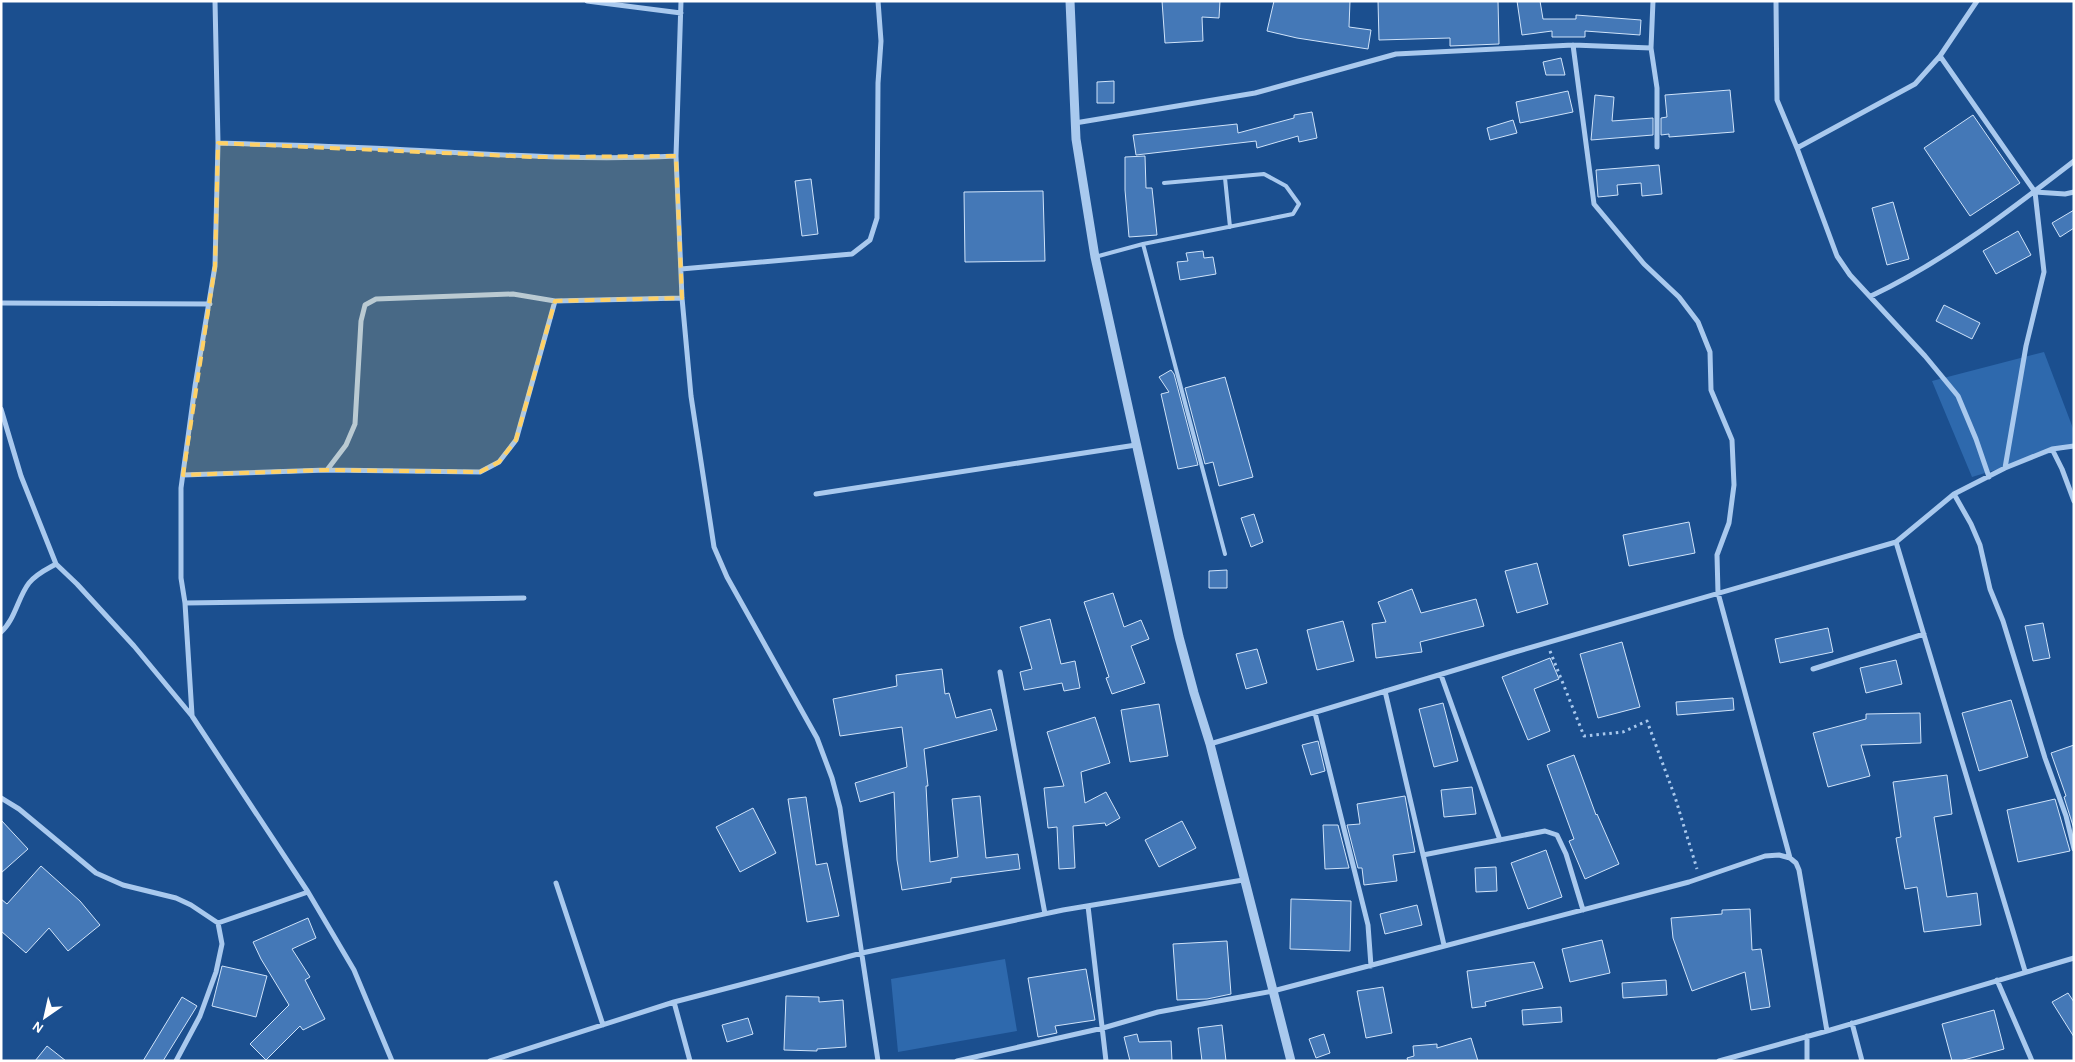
<svg xmlns="http://www.w3.org/2000/svg" width="2075" height="1062" viewBox="0 0 2075 1062" font-family="'Alegreya Sans',sans-serif">
  <style>
    .green { fill: #2e69ad }
    .building { fill: #4478b7; stroke: #cfe3fa }
    .lines { fill: none; stroke-linecap: round; stroke-linejoin: round }
    .path { stroke: #a9c9ee; stroke-width: 3; stroke-dasharray: 2.5 4; stroke-linecap: butt }
    .service { stroke: #a9c9ee; stroke-width: 4 }
    .minor { stroke: #a9c9ee; stroke-width: 5 }
    .tertiary { stroke: #a9c9ee; stroke-width: 9 }
    .marked { fill: #ffd166; fill-opacity: 0.2; stroke: #ffd166; stroke-width: 4; stroke-dasharray: 10 6; stroke-linejoin: round }
  </style>
  <rect width="100%" height="100%" fill="#1b4f8f"/>
  <path class="green" d="M2044,352L2074,431V446L1972,477L1932,381Z
    M1005,959L1017,1031L898,1052L891,979Z"/>
  <path class="building" d="M1162,1H1220L1219,18L1202,17L1203,41L1165,43Z
    M1274,1H1350L1349,27L1371,30L1368,49L1297,38L1267,31Z
    M1378,1H1498L1499,44L1450,46V38L1379,40Z
    M1517,1H1540L1543,19H1576V15L1641,20L1640,35L1585,31V37H1552V31L1522,35Z
    M1561,58L1565,75H1546L1543,62Z
    M1114,81V103H1097V82Z
    M1730,90L1734,132L1669,137V134L1661,135V118L1667,117L1665,95Z
    M1568,91L1573,112L1520,123L1516,102Z
    M1595,95L1614,97L1612,121L1653,118V135L1591,140Z
    M1312,112L1317,138L1299,142L1298,136L1257,148L1256,141L1136,155L1133,135L1237,124L1238,133L1294,118V115Z
    M1973,115L2020,183L1970,216L1924,148Z
    M1513,120L1517,133L1490,140L1487,128Z
    M1145,156L1146,188H1152L1157,235L1129,237L1125,190V157Z
    M1659,165L1662,194L1642,196L1641,183L1617,185L1618,195L1598,197L1596,170Z
    M811,179L818,234L802,236L795,181Z
    M1043,191L1045,261L965,262L964,192Z
    M1893,202L1909,259L1887,265L1872,208Z
    M2074,210V228L2060,237L2052,223Z
    M2018,231L2031,255L1996,274L1983,251Z
    M1203,251L1204,258L1213,257L1216,274L1180,280L1177,262L1188,261L1186,253Z
    M1944,305L1980,323L1972,339L1936,321Z
    M1171,370L1174,374L1198,465L1178,469L1161,394L1169,392L1159,377Z
    M1225,377L1253,477L1219,486L1213,462L1205,464L1185,388Z
    M1254,514L1263,542L1251,547L1241,518Z
    M1689,522L1695,553L1629,566L1623,535Z
    M1537,563L1548,604L1517,613L1505,571Z
    M1227,570V588H1209V571Z
    M1412,589L1421,613L1476,599L1484,626L1420,642L1422,652L1376,658L1372,624L1386,622L1378,602Z
    M1113,593L1124,627L1141,620L1149,639L1131,646L1145,683L1112,694L1106,678L1109,677L1084,602Z
    M1050,619L1061,664L1075,661L1080,688L1064,691L1062,683L1024,690L1020,672L1032,669L1020,627Z
    M1343,621L1354,661L1317,670L1307,630Z
    M2043,623L2050,658L2033,661L2025,626Z
    M1828,628L1833,652L1780,663L1775,639Z
    M1622,642L1640,707L1598,718L1580,654Z
    M1257,649L1267,683L1246,689L1236,654Z
    M1550,658L1559,679L1534,689L1550,731L1528,740L1502,677Z
    M1896,660L1902,684L1866,693L1860,668Z
    M942,669L945,694L949,693L956,718L991,709L997,730L924,749L928,786H926L930,862L958,857L952,799L980,796L986,858L1018,854L1020,869L951,878V882L902,890L897,860L894,792L860,802L855,783L907,767L902,727L840,736L833,699L897,686L896,675Z
    M1733,698L1734,710L1677,715L1676,702Z
    M2011,700L2028,757L1979,771L1962,713Z
    M1443,703L1458,761L1434,767L1419,709Z
    M1159,704L1168,756L1130,762L1121,710Z
    M1920,713L1921,743L1861,745L1870,776L1828,787L1813,733L1866,719V714Z
    M1095,717L1110,763L1081,772L1085,803L1106,792L1120,818L1106,826L1105,823L1073,826L1075,868L1059,869L1057,827L1048,828L1044,788L1064,786L1047,732Z
    M1318,741L1325,771L1311,775L1302,745Z
    M2074,745V829L2064,797L2066,796L2051,753Z
    M1574,755L1596,815L1597,814L1619,864L1585,879L1569,841L1574,839L1547,765Z
    M1947,775L1952,814L1934,817L1947,897L1977,893L1981,925L1924,932L1917,887L1905,889L1896,838L1901,837L1893,782Z
    M1472,787L1476,814L1444,817L1441,790Z
    M1405,796L1415,852L1393,855L1397,881L1364,885L1362,868H1358L1347,825L1360,824L1357,804Z
    M806,797L816,865L827,863L839,916L807,922L788,799Z
    M2055,799L2070,851L2018,862L2007,810Z
    M753,808L776,853L740,872L716,827Z
    M1,820L28,849L1,873Z
    M1182,821L1196,848L1159,867L1145,840Z
    M1323,825H1338L1349,868L1325,869Z
    M1546,850L1562,897L1528,909L1511,863Z
    M41,866L80,901L100,925L68,951L49,928L26,953L1,931V899L7,904Z
    M1496,867L1497,891L1476,892L1475,868Z
    M1291,899L1351,901L1350,951L1290,949Z
    M1417,905L1422,925L1385,934L1380,914Z
    M1750,909L1752,950L1761,949L1770,1007L1751,1010L1745,972L1692,991L1673,938L1671,918L1722,914V910Z
    M308,918L316,938L292,949L310,977L305,980L325,1019L303,1030L300,1026L266,1060L250,1044L289,1005L261,959L253,942Z
    M1602,940L1610,973L1570,982L1562,949Z
    M1227,941L1231,994L1207,999L1177,1000L1173,944Z
    M1534,962L1543,988L1485,1002L1486,1006L1472,1008L1467,971Z
    M222,966L267,976L256,1017L212,1006Z
    M1086,969L1095,1020L1055,1026L1057,1033L1038,1037L1028,978Z
    M1666,980L1667,995L1623,998L1622,983Z
    M1383,987L1392,1033L1366,1038L1357,991Z
    M2068,993L2074,1002V1037L2052,1002Z
    M786,996L819,997V1002L843,1000L846,1047L817,1049V1051L784,1050Z
    M182,997L197,1006L163,1061H143Z
    M1561,1007L1562,1022L1523,1025L1522,1010Z
    M1994,1010L2004,1049L1960,1061H1952L1942,1024Z
    M748,1018L753,1034L727,1042L722,1025Z
    M1222,1025L1226,1061H1202L1198,1028Z
    M1137,1034L1139,1042L1171,1041L1172,1061H1130L1124,1037Z
    M1324,1034L1330,1053L1316,1058L1309,1039Z
    M1471,1038L1478,1061H1408L1407,1058L1414,1056L1413,1046L1437,1044V1048Z
    M47,1046L66,1061H35Z"/>
  <g class="lines">
    <path class="path" d="M1550,651L1584,736L1623,732L1647,721L1675,797L1697,869"/>
    <path class="service" d="M1225,178L1230,227
      M1143,244L1225,554
      M1095,257L1143,244L1293,214L1299,204L1286,186L1264,174L1164,183"/>
    <path class="minor" d="M587,1L681,13
      M681,1L676,156L682,298L691,396L714,547L727,577L817,738L832,778L840,808L845,843L878,1061
      M1653,1L1651,48L1657,88V147
      M1776,1L1777,100L1797,148L1837,256L1850,275L1925,356L1958,396L1976,439L1989,477
      M1573,45L1594,204L1644,264L1679,297L1698,322L1710,352L1711,390L1732,440L1734,485L1729,523L1717,555L1718,593L1790,858
      M1940,56L2035,192L2044,272L2026,346L2005,468
      M1075,123L1255,93L1396,54L1573,45L1651,48
      M218,143C276,145 334,146 392,149C487,154 581,161 676,156
      M1797,148L1915,84L1940,56L1977,1
      M2035,192L2065,194L2074,192
      M681,269L852,254L870,240L877,218L878,83L881,41L878,1
      M1871,296C1945,261 2009,211 2074,161
      M1,303L210,304
      M1,409L21,476L56,564L77,584L134,646L192,716L308,892L354,970L392,1061
      M2052,449L2062,469L2074,501
      M327,470L480,472L499,462L516,440L555,301
      M183,475L327,470L346,445L355,424L361,321L365,305L376,299L513,294L555,301L682,298
      M816,494L1136,445
      M1954,494L1971,524L1980,545L1990,589L2003,621L2045,758L2066,816L2074,849
      M1896,542L2025,971
      M185,603L524,598
      M1,632C15,620 18,597 29,583C36,574 47,569 56,564
      M1813,669L1924,634
      M1000,672L1045,914
      M1441,675L1500,840
      M1385,691L1444,945
      M1315,713L1368,925L1371,966
      M192,715L185,603L181,578V488L195,386L215,266L218,143L215,1
      M1210,744L1515,652L1896,542L1954,494L2005,468L2052,449L2074,446
      M1,798L19,809L96,873L123,885L176,898L191,905L218,923L222,944L216,972L200,1016L176,1061
      M1423,855L1545,831L1557,835L1566,854L1583,910
      M556,883L603,1025
      M1088,906L1106,1061
      M218,923L308,892
      M1997,980L2032,1061
      M674,1002L690,1061
      M1852,1023L1862,1061
      M1807,1036V1061
      M490,1061L674,1002L862,953L1063,910L1243,880
      M957,1061L1103,1028L1158,1012L1273,991L1689,882L1765,856L1779,855L1790,858L1796,863L1799,870L1827,1031
      M1719,1061L1827,1031L2074,958"/>
    <path class="tertiary" d="M1070,1L1076,139L1095,257L1179,637L1194,693L1210,744L1291,1061"/>
  </g>
  <path class="marked" d="M218,143L534,157L676,156L682,298L555,301L516,440L499,462L480,472L327,470L183,475L215,266Z"/>
  <rect width="2075" height="1062" fill="none" stroke="#ffffff" stroke-width="5"/>
  <g transform="translate(45 1017) rotate(214)" stroke="#1b4f8f" stroke-width="4" paint-order="stroke">
  <path d="M0-4L9 19L0 12L-9 19Z" fill="#ffffff"/>
  <text y="-8" font-size="14" font-weight="bold" text-anchor="middle" fill="#ffffff">N</text>
  </g>
</svg>
